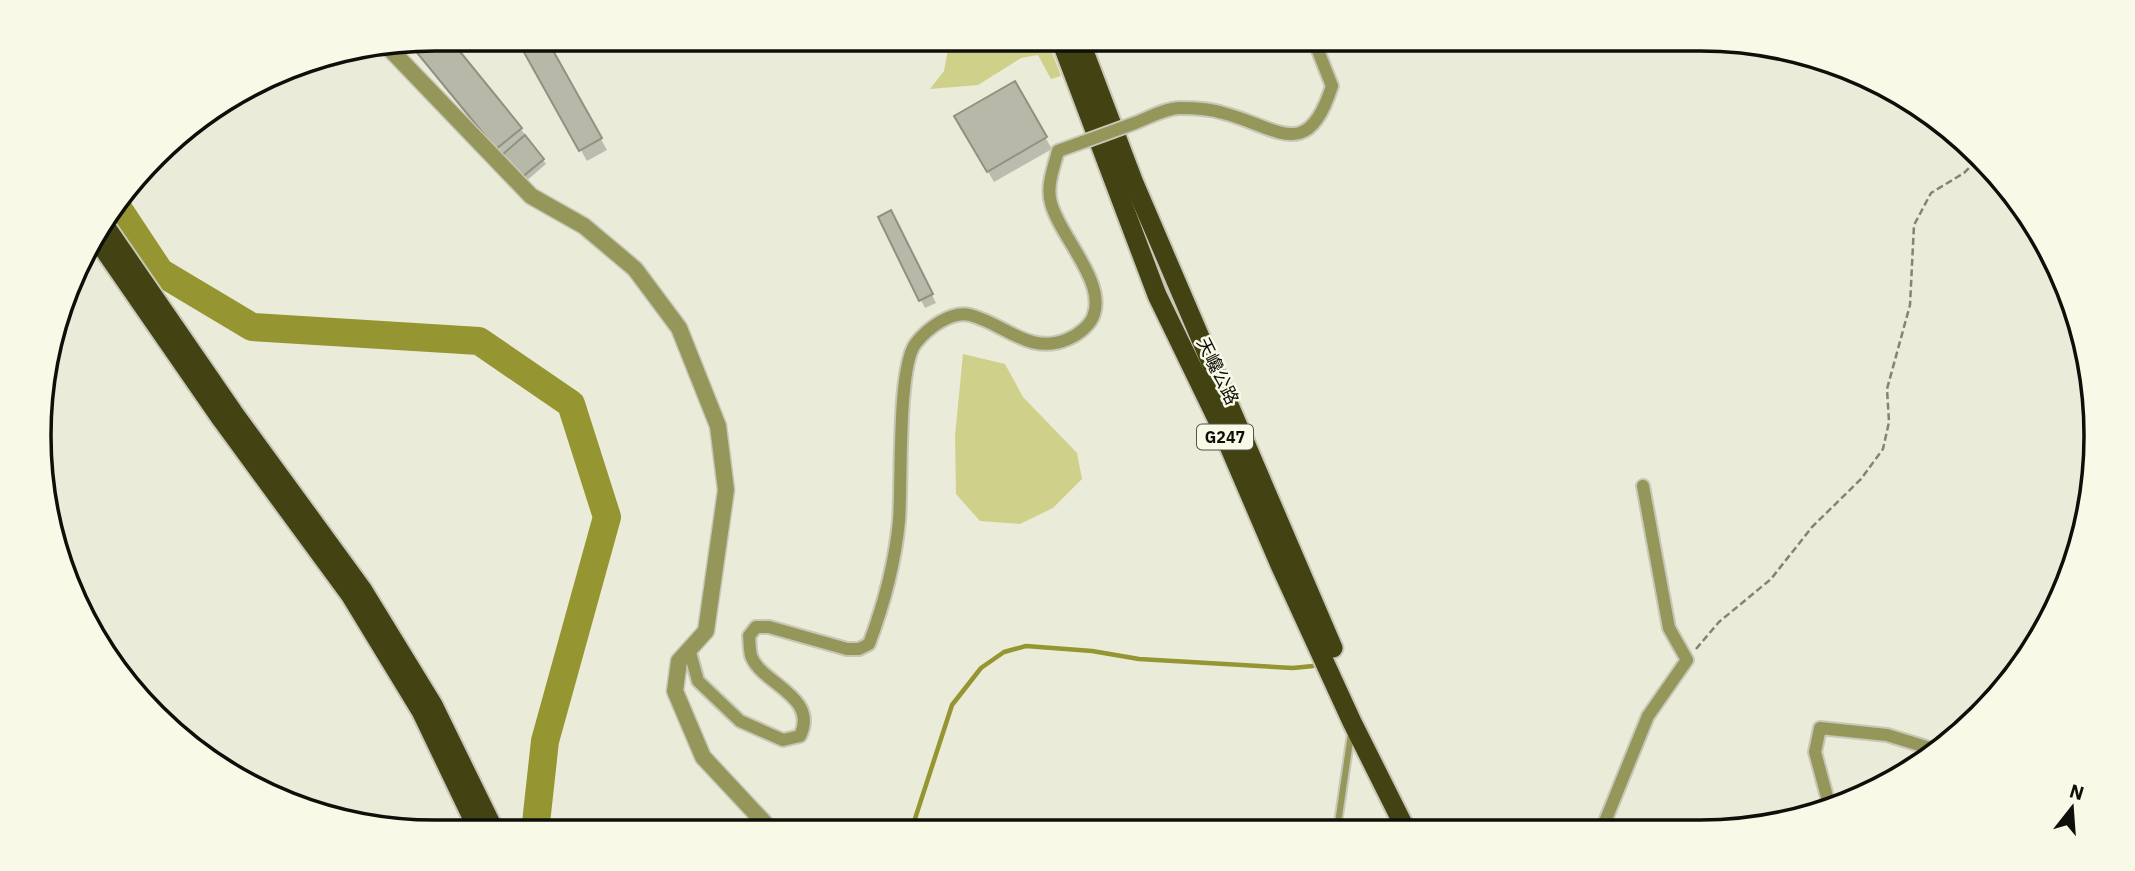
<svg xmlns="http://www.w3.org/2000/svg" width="2135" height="871" viewBox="0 0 2135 871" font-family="'IBM Plex Sans','Noto Sans SC',sans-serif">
	<rect width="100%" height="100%" fill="#eaebd9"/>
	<!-- green -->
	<g fill="#cfd18a">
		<path d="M961,39h86l14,37 -10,3 -13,-24 -17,3 -43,27 -48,4 14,-18 5,-27z"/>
		<path d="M963,354l42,10 18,33 54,56 5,26 -29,29 -33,16 -40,-3 -24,-27 -1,-58z"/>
	</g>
	<!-- shadow -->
	<g fill="#0003">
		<path d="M436,38l85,91 22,31 3,4 -21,18 -116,-139z"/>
		<path d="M518,38h26l63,112 -20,11z"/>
		<path d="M1014,84l38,65 -58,33 -38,-66z"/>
		<path d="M895,220l41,83 -11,5 -4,-8z"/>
	</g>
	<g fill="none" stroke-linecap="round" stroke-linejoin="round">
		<!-- stream -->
		<path stroke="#959531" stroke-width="4.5" d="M911,831l41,-126 29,-37 23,-16 22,-6 66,5 47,8 154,9 20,-2"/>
		<!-- river -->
		<path stroke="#959531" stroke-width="28" d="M117,207l43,65 92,55 227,14 92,63 36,113 -62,224 -10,91"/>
	</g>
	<!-- building -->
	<g fill="#b7b8a7" stroke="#909180" stroke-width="2">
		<path d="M436,38h13l73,90 -26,21 -87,-106z"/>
		<path d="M516,38h30l56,100 -23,13z"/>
		<path d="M1015,81l32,56 -60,35 -33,-56z"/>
		<path d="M525,135l19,24 -23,19 -19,-23z"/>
		<path d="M891,210l42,84 -14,7 -41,-84z"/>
	</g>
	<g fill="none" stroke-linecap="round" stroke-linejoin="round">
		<!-- service casing -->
		<g stroke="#c7c8b8" stroke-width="10">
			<path id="service" d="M1337,830l14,-96"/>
		</g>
		<!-- minor casing -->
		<g stroke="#c7c8b8" stroke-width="16">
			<g id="minor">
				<path d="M1135,123c13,-5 31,-15 45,-15 14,0 31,1 43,5 55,14 84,51 109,-27l-19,-48"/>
				<path d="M689,649l9,32 42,40 43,19 17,-4c19,-39 -37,-52 -48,-78 -3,-6 -2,-15 -3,-22l7,-9h13l78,22h12l10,-5c15,-40 26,-81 30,-123 3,-36 -2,-155 17,-178 11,-14 35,-33 54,-28 35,9 60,41 98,24 10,-4 23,-14 26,-25 11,-34 -35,-79 -43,-111 -5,-17 3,-36 7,-52l25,-9"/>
				<path d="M1830,808l-15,-56 5,-24 67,7 49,15"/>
				<path d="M1602,829l46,-113 39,-56 -18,-32 -26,-142"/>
				<path d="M1642,829h27"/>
			</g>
		</g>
		<!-- tertiary casing -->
		<g stroke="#c7c8b8" stroke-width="19">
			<path id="tertiary" d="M387,46l144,150 53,30 51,43 44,59 39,98 8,64 -20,141 -27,30 -4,30 28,66 70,75"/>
		</g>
		<!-- trunk casing -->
		<g stroke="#c7c8b8" stroke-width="23">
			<g id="trunk">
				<path d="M1060,38l97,257 63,130 60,140 72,157 54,108"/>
				<path d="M1079,38l55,145 199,465"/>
				<path d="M103,223l130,189 129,177 71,116 62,127"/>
				<path d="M94,235l128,185 129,176 70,115 58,121"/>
			</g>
		</g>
		<!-- path -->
		<path stroke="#838477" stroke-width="2.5" stroke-dasharray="7 3.5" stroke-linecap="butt" d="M1696,649l23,-27 52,-43 41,-52 49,-48 22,-30 6,-27 -2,-33 23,-84 4,-80 17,-32 33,-20 14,-14"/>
		<!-- service -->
		<use href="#service" stroke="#95975a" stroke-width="6"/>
		<!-- minor -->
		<use href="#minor" stroke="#95975a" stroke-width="12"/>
		<!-- tertiary -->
		<use href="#tertiary" stroke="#95975a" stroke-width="16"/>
		<!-- trunk -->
		<use href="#trunk" stroke="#424212" stroke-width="19"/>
		<!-- minor-bridge casing -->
		<g stroke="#c7c8b8" stroke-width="16" stroke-linecap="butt">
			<path id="minor-bridge" d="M1083,142l52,-19"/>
		</g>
		<!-- minor-bridge -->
		<use href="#minor-bridge" stroke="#95975a" stroke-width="12"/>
	</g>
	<g text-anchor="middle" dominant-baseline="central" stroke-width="5" stroke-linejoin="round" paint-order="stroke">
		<!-- shield labels -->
		<rect fill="#f8f9e6" stroke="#55554b" stroke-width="2" x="1197" y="424.5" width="56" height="25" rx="5"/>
		<g font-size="16" font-weight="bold" fill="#0f0f09">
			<text x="1225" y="437">G247</text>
		</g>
		<!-- street labels -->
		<g font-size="18" fill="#0f0f09" stroke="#f8f9e6">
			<text transform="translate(1218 371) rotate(64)">天巉公路</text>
		</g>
	</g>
	<!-- crop -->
	<path d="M0 0H2135V871H0ZM435 51H1700A384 384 0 0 1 2084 435V436A384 384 0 0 1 1700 820H435A384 384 0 0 1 51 436V435A384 384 0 0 1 435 51Z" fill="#f8f9e6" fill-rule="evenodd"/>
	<path fill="none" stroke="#0f0f09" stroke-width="3.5" d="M435 51H1700A384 384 0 0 1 2084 435V436A384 384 0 0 1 1700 820H435A384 384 0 0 1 51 436V435A384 384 0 0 1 435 51Z"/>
	<!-- north arrow -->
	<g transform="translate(2072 808) rotate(17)" stroke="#f8f9e6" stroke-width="5" paint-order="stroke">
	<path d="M0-5L12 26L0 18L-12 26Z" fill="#0f0f09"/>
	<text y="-10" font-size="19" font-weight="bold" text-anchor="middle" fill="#0f0f09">N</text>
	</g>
</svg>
